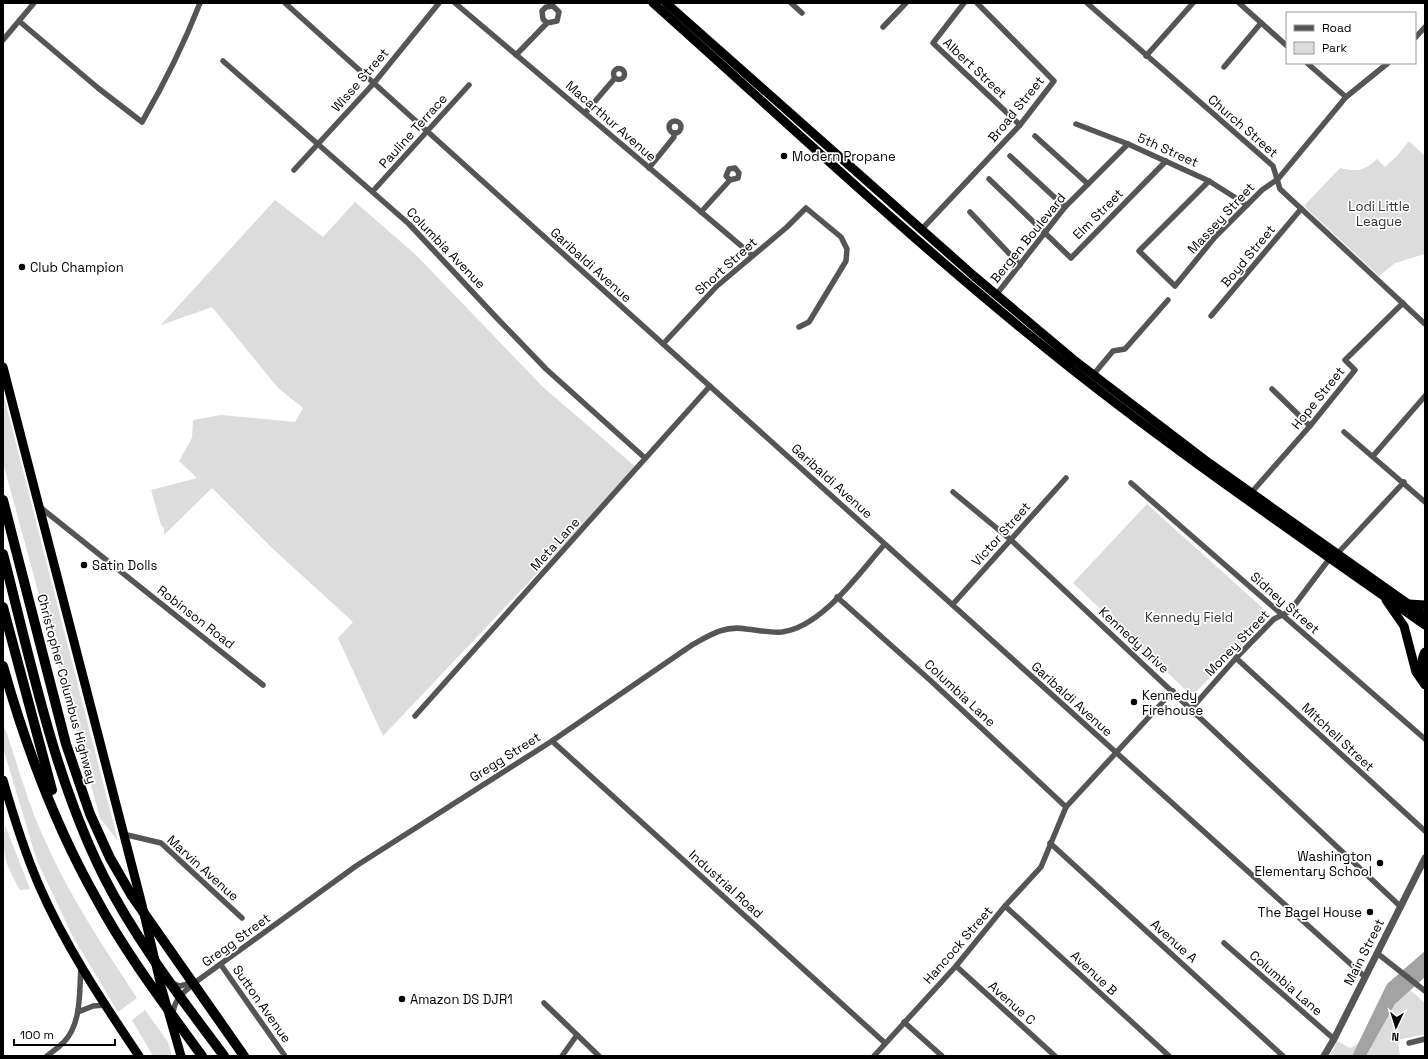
<svg xmlns="http://www.w3.org/2000/svg" width="1428" height="1059" viewBox="0 0 1428 1059" font-family="'Space Grotesk',sans-serif">
	<rect width="100%" height="100%" fill="#fff"/>
	<!-- green -->
	<g fill="#dcdcdc">
		<path d="M1409,141l16,15v98l-30,9 -16,13 -75,-70 36,-38c16,4 25,3 37,-9l8,8 12,-11z"/>
		<path d="M275,200l48,37 32,-35 60,52 128,133 94,81 -254,268 -45,-98 15,-16 -81,-74 -60,-60 -48,47v-7l-3,-3 -10,-35 46,-12 -18,-17 13,-23 1,-18 28,-5 74,7 8,-14 -25,-20 -66,-81 -51,18z"/>
		<path d="M3,393l115,448 -18,-23 -97,-355z"/>
		<path d="M1147,504l119,107v9l-74,76 -119,-113z"/>
		<path d="M3,722c13,37 23,76 39,112 25,58 60,111 95,164l-19,14 -45,-75 -36,-76 -34,-113z"/>
		<path d="M5,825l25,64 -10,1c-15,-27 -18,-34 -15,-65z"/>
		<path d="M1410,990l15,13v31l-27,6 2,16h-34l29,-52z"/>
		<path d="M145,1010l23,32 4,14h-19l-21,-36z"/>
		<path d="M1337,1041l13,7 8,-4 -6,12h-22z"/>
	</g>
	<!-- water -->
	<path fill="#a3a3a3" d="M1425,951v26l-30,27 -29,52h-14l35,-72z"/>
	<g fill="none" stroke-linecap="round" stroke-linejoin="round">
		<!-- minor -->
		<g stroke="#555" stroke-width="5.5">
			<path d="M285,3l1079,973"/>
			<path d="M455,3l297,252"/>
			<path d="M791,3l11,10"/>
			<path d="M964,3l-31,40 87,82"/>
			<path d="M1087,3l186,163 7,23 145,135"/>
			<path d="M1239,3l48,43"/>
			<path d="M19,21l79,67 44,34c22,-38 42,-78 58,-119"/>
			<path d="M883,27l23,-24"/>
			<path d="M1415,38l10,-11"/>
			<path d="M3,40l31,-37"/>
			<path d="M516,55l31,-32 10,-2 2,-9 -6,-6 -7,1 -4,4 1,8 4,4"/>
			<path d="M1146,56l47,-53"/>
			<path d="M223,61l186,163 85,91 52,54 99,89"/>
			<path d="M1307,63l39,34"/>
			<path d="M1224,67l37,-44"/>
			<circle cx="619" cy="74" r="5.5"/>
			<path d="M585,113l30,-35"/>
			<circle cx="675" cy="127" r="6"/>
			<path d="M1076,124l52,20 81,37 38,24"/>
			<path d="M1035,136l53,48"/>
			<path d="M1010,156l55,51"/>
			<path d="M649,168l25,-31v-4"/>
			<path d="M294,170l80,-87 65,-80"/>
			<path d="M989,179l82,79 95,-97"/>
			<path d="M1209,181l-70,70 36,35 40,-49 47,-47 16,-11 68,-82 42,-34"/>
			<path d="M373,191l96,-106"/>
			<path d="M701,212l29,-32 8,-2 1,-5 -4,-5 -6,1 -3,7 4,4"/>
			<path d="M970,212l50,53"/>
			<path d="M921,230l99,-105 34,-44 -77,-78"/>
			<path d="M996,295l69,-88 63,-63"/>
			<path d="M1211,316l90,-107"/>
			<path d="M663,344l54,-58 70,-59 19,-19 35,29 6,12 -1,12 -37,61 -10,5"/>
			<path d="M1093,375l20,-24 12,-2 43,-49"/>
			<path d="M1272,389l38,37"/>
			<path d="M1344,432l81,70"/>
			<path d="M1373,456l52,-60"/>
			<path d="M1131,483l294,256"/>
			<path d="M953,492l58,48 390,367"/>
			<path d="M1251,493l59,-67 45,-56 -10,-10 58,-57"/>
			<path d="M40,507l223,178"/>
			<path d="M1337,554l67,-72"/>
			<path d="M837,597l94,84 135,126"/>
			<path d="M953,604l113,-126"/>
			<path d="M1236,658l189,173"/>
			<path d="M1191,709l45,-51 38,-39 16,-8 40,-53"/>
			<path d="M415,716l295,-330"/>
			<path d="M552,741l333,302"/>
			<path d="M123,834l38,9 81,75"/>
			<path d="M1050,843l233,213"/>
			<path d="M1005,906l164,150"/>
			<path d="M1224,943l110,96"/>
			<path d="M1377,953l48,38"/>
			<path d="M221,965l64,91"/>
			<path d="M956,966l99,90"/>
			<path d="M172,983l8,3 15,-4"/>
			<path d="M544,1003l55,53"/>
			<path d="M78,1012l15,-6 13,-1"/>
			<path d="M173,1014c1,-16 12,-23 24,-33l159,-115 196,-125 140,-96c18,-10 33,-20 54,-16 12,1 24,4 36,3 40,-5 77,-59 102,-87"/>
			<path d="M904,1022l38,34"/>
			<path d="M1409,1043l16,-4"/>
			<path d="M47,1056c5,-4 12,-9 17,-14 18,-19 15,-50 17,-75"/>
			<path d="M562,1056l15,-21"/>
			<path d="M874,1056l82,-90 49,-60 36,-39 25,-60 107,-116"/>
		</g>
		<!-- tertiary -->
		<path stroke="#555" stroke-width="7" d="M1324,1056l10,-17 91,-181"/>
		<!-- trunk -->
		<g stroke="#000" stroke-width="9">
			<path d="M653,3c129,115 255,234 390,343 122,99 253,188 382,279"/>
			<path d="M666,3l308,273 100,84 135,103 216,153"/>
			<path d="M3,367l138,534 20,85 20,70"/>
			<path d="M1386,600l18,26 12,46 9,13"/>
			<path d="M1409,604l16,1"/>
			<path d="M1425,652c-4,7 -4,15 0,21"/>
			<path d="M3,780c10,35 21,70 35,103 26,61 64,118 101,173"/>
		</g>
		<!-- motorway -->
		<g stroke="#000" stroke-width="10">
			<path d="M3,500l63,244 24,70 20,44 22,38 112,160"/>
			<path d="M3,554c28,108 50,220 100,321 32,64 78,123 121,181"/>
			<path d="M3,607l49,183"/>
			<path d="M3,666c22,78 53,161 93,232 30,56 69,107 106,158"/>
		</g>
	</g>
	<!-- markers -->
	<g fill="#000" stroke="#fff" stroke-width="1.5">
		<circle cx="784" cy="156" r="4"/>
		<circle cx="22" cy="267" r="4"/>
		<circle cx="84" cy="565" r="4"/>
		<circle cx="1134" cy="702" r="4"/>
		<circle cx="1380" cy="863" r="4"/>
		<circle cx="1370" cy="912" r="4"/>
		<circle cx="402" cy="999" r="4"/>
	</g>
	<g text-anchor="middle" dominant-baseline="central" stroke-width="3.5" stroke-linejoin="round" paint-order="stroke">
		<!-- street labels -->
		<g font-size="13" fill="#000" stroke="#fff">
			<text transform="translate(975 68) rotate(43)">Albert Street</text>
			<text transform="translate(360 80) rotate(-49)">Wisse Street</text>
			<text transform="translate(1016 109) rotate(-51)">Broad Street</text>
			<text transform="translate(611 121) rotate(41)">Macarthur Avenue</text>
			<text transform="translate(1243 126) rotate(41)">Church Street</text>
			<text transform="translate(413 131) rotate(-48)">Pauline Terrace</text>
			<text transform="translate(1168 150) rotate(24)">5th Street</text>
			<text transform="translate(1098 214) rotate(-45)">Elm Street</text>
			<text transform="translate(1221 218) rotate(-47)">Massey Street</text>
			<text transform="translate(1028 238) rotate(-51)">Bergen Boulevard</text>
			<text transform="translate(446 248) rotate(46)">Columbia Avenue</text>
			<text transform="translate(1248 256) rotate(-50)">Boyd Street</text>
			<text transform="translate(591 265) rotate(42)">Garibaldi Avenue</text>
			<text transform="translate(726 266) rotate(-42)">Short Street</text>
			<text transform="translate(1318 398) rotate(-51)">Hope Street</text>
			<text transform="translate(832 481) rotate(42)">Garibaldi Avenue</text>
			<text transform="translate(1001 534) rotate(-48)">Victor Street</text>
			<text transform="translate(555 544) rotate(-48)">Meta Lane</text>
			<text transform="translate(1285 603) rotate(41)">Sidney Street</text>
			<text transform="translate(196 617) rotate(38)">Robinson Road</text>
			<text transform="translate(1134 640) rotate(43)">Kennedy Drive</text>
			<text transform="translate(1237 643) rotate(-46)">Money Street</text>
			<text transform="translate(67 689) rotate(75)">Christopher Columbus Highway</text>
			<text transform="translate(960 693) rotate(43)">Columbia Lane</text>
			<text transform="translate(1072 699) rotate(42)">Garibaldi Avenue</text>
			<text transform="translate(1338 737) rotate(43)">Mitchell Street</text>
			<text transform="translate(505 757) rotate(-32)">Gregg Street</text>
			<text transform="translate(203 868) rotate(42)">Marvin Avenue</text>
			<text transform="translate(726 884) rotate(42)">Industrial Road</text>
			<text transform="translate(236 940) rotate(-36)">Gregg Street</text>
			<text transform="translate(1174 941) rotate(42)">Avenue A</text>
			<text transform="translate(958 945) rotate(-49)">Hancock Street</text>
			<text transform="translate(1364 952) rotate(-63)">Main Street</text>
			<text transform="translate(1094 973) rotate(43)">Avenue B</text>
			<text transform="translate(1286 983) rotate(41)">Columbia Lane</text>
			<text transform="translate(1012 1003) rotate(42)">Avenue C</text>
			<text transform="translate(262 1004) rotate(55)">Sutton Avenue</text>
		</g>
		<!-- poi labels -->
		<g font-size="13" fill="#000" stroke="#fff" text-anchor="start">
			<text x="792" y="156">Modern Propane</text>
			<text x="30" y="267">Club Champion</text>
			<text x="92" y="565">Satin Dolls</text>
			<text x="1142" y="695">Kennedy<tspan x="1142" dy="15">Firehouse</tspan></text>
			<text x="1372" y="856" text-anchor="end">Washington<tspan x="1372" dy="15">Elementary School</tspan></text>
			<text x="1362" y="912" text-anchor="end">The Bagel House</text>
			<text x="410" y="999">Amazon DS DJR1</text>
		</g>
		<!-- park labels -->
		<g font-size="13" fill="#333" stroke="#fff">
			<text x="1379" y="206">Lodi Little<tspan x="1379" dy="15">League</tspan></text>
			<text x="1189" y="617">Kennedy Field</text>
		</g>
	</g>
	<!-- border -->
	<rect width="1428" height="1059" fill="none" stroke="#000000" stroke-width="8"/>
	<!-- legend -->
	<rect x="1286" y="12" width="130" height="52" fill="#ffffff" stroke="#999999"/>
	<rect x="1294" y="25" width="20" height="6" fill="#555555" stroke="#999999"/>
	<text x="1322" y="32" font-size="12" fill="#000000">Road</text>
	<rect x="1294" y="42" width="20" height="12" fill="#dcdcdc" stroke="#999999"/>
	<text x="1322" y="52" font-size="12" fill="#000000">Park</text>
	<!-- north arrow -->
	<g transform="translate(1396 1027) rotate(184)" stroke="#ffffff" stroke-width="3" paint-order="stroke">
	<path d="M0-3L7 15L0 10L-7 15Z" fill="#000000"/>
	<text y="-6" font-size="11" font-weight="bold" text-anchor="middle" fill="#000000">N</text>
	</g>
	<!-- scale -->
	<path d="M14 1039v6h101v-6" fill="none" stroke="#000000" stroke-width="2"/>
	<text x="20" y="1039" font-size="12" fill="#000000" stroke="#ffffff" stroke-width="3" paint-order="stroke">100 m</text>
</svg>
